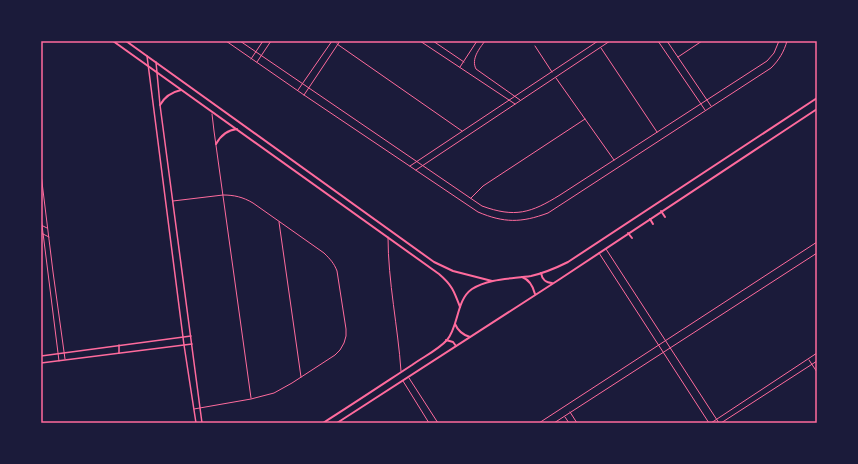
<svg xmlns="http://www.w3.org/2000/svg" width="858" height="464" viewBox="0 0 858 464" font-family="'PT Sans Narrow',sans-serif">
	<rect width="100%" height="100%" fill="#1b1b3a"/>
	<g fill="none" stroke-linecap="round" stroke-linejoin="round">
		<!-- service -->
		<g stroke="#ff6b9d" stroke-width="1">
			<path d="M226,41l78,54 174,117c26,11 43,11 70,1l223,-145c8,-8 13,-16 16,-27"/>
			<path d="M240,41l242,165c33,12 49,7 78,-11l207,-134 7,-8 5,-12"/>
			<path d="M420,41l95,63"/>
			<path d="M433,41l31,21"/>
			<path d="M485,41c-6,8 -14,18 -9,28l44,31"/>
			<path d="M658,41l47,69"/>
			<path d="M667,41l44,65"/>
			<path d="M337,44l125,87"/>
			<path d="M535,46l17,26"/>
			<path d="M601,48l56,84"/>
			<path d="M678,57l24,-16"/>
			<path d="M251,59l12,-18"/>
			<path d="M257,62l14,-21"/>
			<path d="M460,67l17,-26"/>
			<path d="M556,78l58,82"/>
			<path d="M298,90l34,-49"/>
			<path d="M304,95l36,-54"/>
			<path d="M212,114l2,17 37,267"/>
			<path d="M410,166l188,-125"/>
			<path d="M416,170l194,-129"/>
			<path d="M41,174l12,98 12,87"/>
			<path d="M471,198l12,-12 102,-67"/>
			<path d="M173,201l50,-6c11,0 20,2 30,8l71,50c6,6 10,10 13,18l9,58v7l-2,7 -4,7 -5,5 -43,28 -18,10 -23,6 -57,10"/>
			<path d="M41,217l18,144"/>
			<path d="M279,222l22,155"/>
			<path d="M41,225l6,3"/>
			<path d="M41,233l8,4"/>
			<path d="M388,237c0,45 10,90 13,134"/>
			<path d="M606,249l113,174"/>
			<path d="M599,253l110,170"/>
			<path d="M809,360l8,12"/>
			<path d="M409,378l29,45"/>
			<path d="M403,381l26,42"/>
			<path d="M570,412l7,11"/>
			<path d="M565,417l4,6"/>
			<path d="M539,423l278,-181"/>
			<path d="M554,423l263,-170"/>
			<path d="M711,423l106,-70"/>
			<path d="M721,423l96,-62"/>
		</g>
		<!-- minor -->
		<g stroke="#ff6b9d" stroke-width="1.5">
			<path d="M147,56l37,289 12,78"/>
			<path d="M156,62l4,43 42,318"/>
			<path d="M119,345v8"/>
			<path d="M41,356l150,-20"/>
			<path d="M41,363l151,-19"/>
		</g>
		<!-- tertiary -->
		<g stroke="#ff6b9d" stroke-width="2">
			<path d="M113,41l326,233c13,11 15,17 21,33"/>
			<path d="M126,41l308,221 19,9 39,10"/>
			<path d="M160,105c5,-9 12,-13 21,-15"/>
			<path d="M216,144c5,-9 11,-14 21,-15"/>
			<path d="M661,211l4,6"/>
			<path d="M650,219l3,5"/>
			<path d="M628,233l4,5"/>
			<path d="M541,273c1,6 5,10 11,10"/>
			<path d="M522,277c8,3 11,9 13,17"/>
			<path d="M455,324c3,7 8,11 15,13"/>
			<path d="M446,340l7,2 3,4"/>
			<path d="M323,423c30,-19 60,-39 89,-58 11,-8 26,-15 35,-25 12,-14 9,-40 25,-51 17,-11 40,-10 59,-13 13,-3 25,-8 37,-14l249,-164"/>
			<path d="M337,423l223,-144 257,-170"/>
		</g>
	</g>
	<!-- border -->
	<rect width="858" height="464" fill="none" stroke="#1b1b3a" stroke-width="84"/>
	<rect x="42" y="42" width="774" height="380" fill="none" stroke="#ff6b9d" stroke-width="1.5"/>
</svg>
